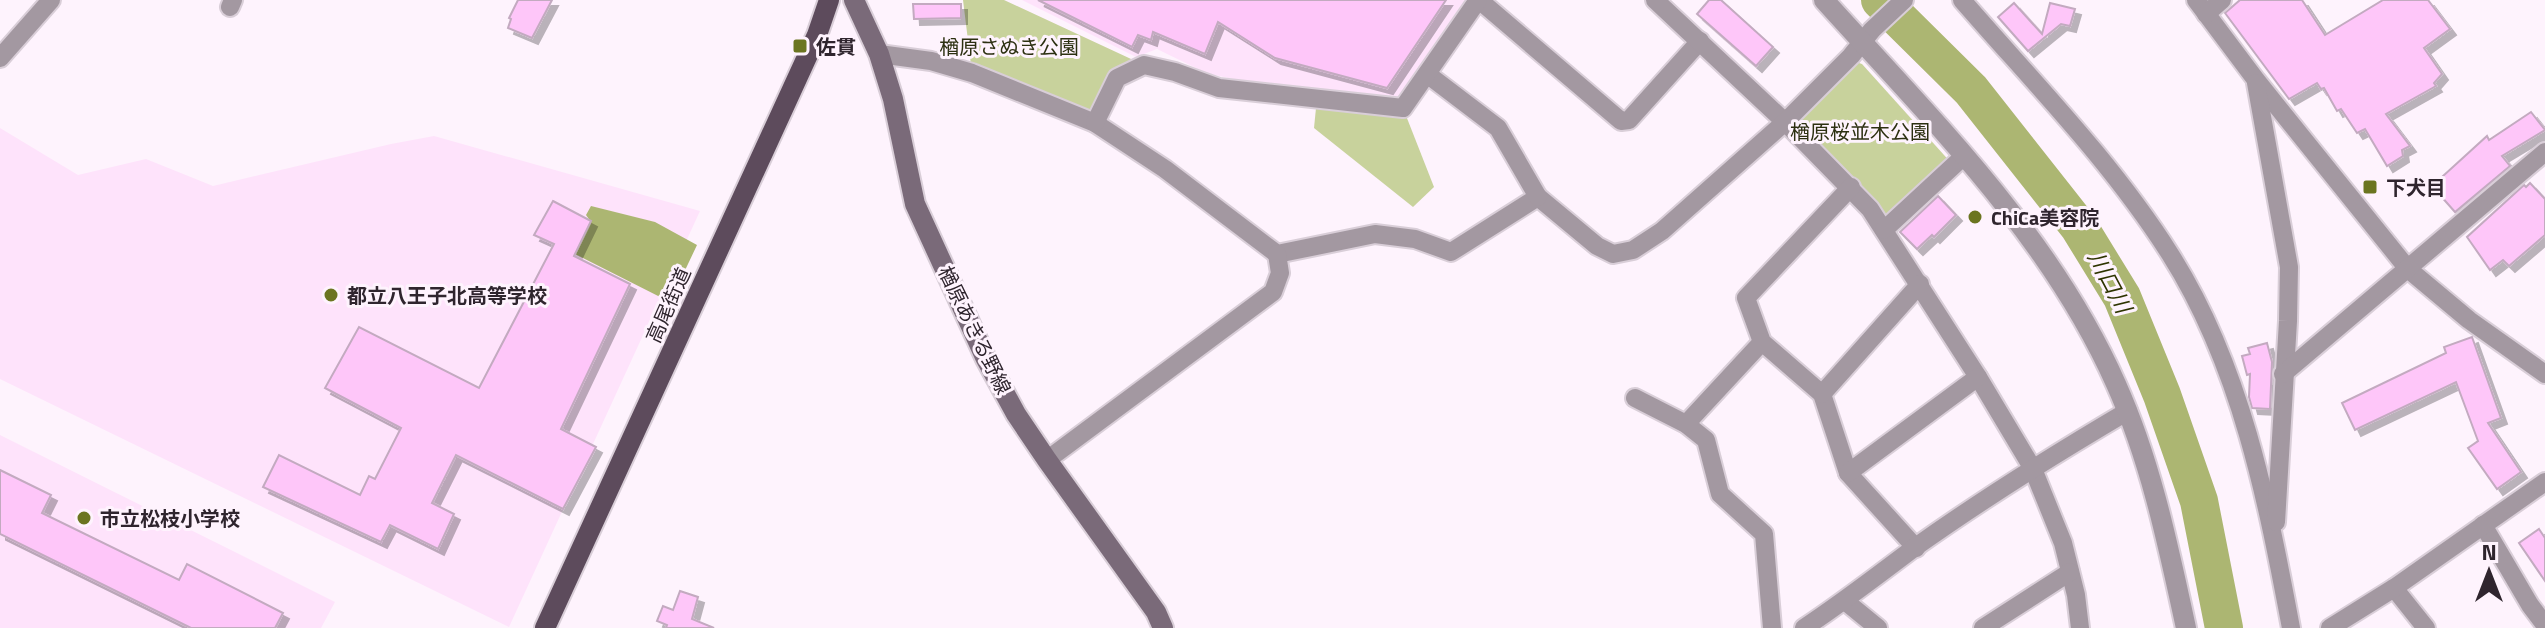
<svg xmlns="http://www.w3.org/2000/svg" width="2545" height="628" viewBox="0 0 2545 628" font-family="'Titillium Web','Noto Sans JP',sans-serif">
	<defs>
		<filter id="shadow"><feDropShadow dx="6" dy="6" stdDeviation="0" flood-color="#0004"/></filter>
	</defs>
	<rect width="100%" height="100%" fill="#fef3fd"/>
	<!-- built -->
	<g fill="#fee3fb">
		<path d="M1022,0h456l-75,108 -86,-10 -111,-25 -49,-24 -21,8z"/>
		<path d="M0,128l78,47 68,-16 67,27 178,-42 43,-8 266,75 -191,416 -509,-248z"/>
		<path d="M0,435l335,167 -14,26h-321z"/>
	</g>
	<!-- green -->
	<g fill="#c8d29c">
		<path d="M963,0h41l140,65 -27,13 -22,45 -123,-50z"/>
		<path d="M1856,62l6,2 91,101 -69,65 -99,-108z"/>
		<path d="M1317,98l86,10 31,79 -21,20 -99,-79z"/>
	</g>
	<!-- water -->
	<path fill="#acb672" d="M591,206l64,16 42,23 -27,57 -95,-48 16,-32 -5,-7z"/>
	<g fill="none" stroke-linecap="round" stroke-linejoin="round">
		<!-- river -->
		<path stroke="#acb672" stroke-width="38" d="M1880,0l91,90 108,137 43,70 40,98 37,106 25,127"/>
	</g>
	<!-- building -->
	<g fill="#fec6f9" stroke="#c3aac0" stroke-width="2" filter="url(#shadow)">
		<path d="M518,0h34l-20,38 -24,-10 3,-9 -2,-1z"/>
		<path d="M1038,0h408l-59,88 -112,-30 -57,-36 -13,32 -52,-22 -2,8 -13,-5 -6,12z"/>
		<path d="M1709,0h12l52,47 -17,19 -59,-52z"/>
		<path d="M2240,0h62l23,35 58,-35h45l22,29 -26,19 18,26 -8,9 2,3 -50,28 24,32 -8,4 1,6 -16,10 -22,-37 -8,4 -16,-24 -4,2 -13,-23 -3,1 -4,-6 -28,16 -64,-86z"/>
		<path d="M2014,3l28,31 8,-31 25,6 -5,17 -9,-2 -33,27 -30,-34z"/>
		<path d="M913,4h48v14l-47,1z"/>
		<path d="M2531,112l14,18 -43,26 8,10 -55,46 -23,-26 55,-50 2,4z"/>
		<path d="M2530,183l15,16v36l-36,31 -6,-6 -13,10 -23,-33 57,-52 2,2z"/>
		<path d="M1938,196l18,19 -22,22 -2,-2 -15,14 -17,-17z"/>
		<path d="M553,201l38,20 -17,35 56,28 -69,145 35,18 -33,62 -107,-54 -24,48 22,11 -16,35 -48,-24 -9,17 -118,-55 16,-32 81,40 9,-19 6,3 26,-51 -76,-40 34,-61 120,61 75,-144 -20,-9z"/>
		<path d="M2472,337l29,81 -13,5 33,49 -24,17 -29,-41 10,-7 -22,-59 -101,48 -13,-27 104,-50 -2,-6z"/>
		<path d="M2267,343l5,19 -2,47 -18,-1 -3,-11 1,-23 -3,1 -5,-19 8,-2 -2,-6z"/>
		<path d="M0,470l51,25 -9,18 137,67 8,-16 96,49 -8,15h-84l-191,-94z"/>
		<path d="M2539,529l6,9v43l-26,-38z"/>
		<path d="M680,591l18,6 -6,22 22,9h-48l1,-3 -10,-4 6,-15 10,4z"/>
	</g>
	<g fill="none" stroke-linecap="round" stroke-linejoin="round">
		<!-- minor casing -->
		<g stroke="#d9ced8" stroke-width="22">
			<g id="minor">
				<path d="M1479,0l142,121 8,-1 71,-79"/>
				<path d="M1655,0l130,122 85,87 108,168 55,92 30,74 13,52 4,33"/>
				<path d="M1962,0c72,83 149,161 208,254 71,112 97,246 121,374"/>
				<path d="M2196,0l60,80 152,189 61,51 76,54"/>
				<path d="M230,7l3,-7"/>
				<path d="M2206,14l16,-14"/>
				<path d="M879,54l52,7 41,12 123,50 70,46 112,85 98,-20 40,5 36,13 87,-55 59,49 16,8 20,-4 29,-19 123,-109 66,-66 21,-26 32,-30"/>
				<path d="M0,58l51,-58"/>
				<path d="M1427,74l71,54 40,69"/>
				<path d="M2256,83l33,184 -1,54 -12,201"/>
				<path d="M1095,123l22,-45 27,-13 31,7 44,16 184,20 75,-108"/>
				<path d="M1851,187l-105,111 16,44 60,52 26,79 68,75"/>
				<path d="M1884,230l80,-74"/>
				<path d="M2283,374l262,-222"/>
				<path d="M1822,394l98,-110"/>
				<path d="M1635,398l51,26 20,16 14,54 44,40 8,94"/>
				<path d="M1686,424l76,-82"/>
				<path d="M1047,460l226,-168 7,-19 -3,-19"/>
				<path d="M1848,473l130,-96"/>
				<path d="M2483,525l47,80 15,20"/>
				<path d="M2394,588l32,40"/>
				<path d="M1845,601l33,27"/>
				<path d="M1804,628c38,-25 74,-53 110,-80 69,-49 141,-94 214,-137"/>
				<path d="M1983,628l87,-56"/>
				<path d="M2330,628l64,-40 151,-106"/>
			</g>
		</g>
		<!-- tertiary casing -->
		<g stroke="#d9ced8" stroke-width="24">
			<path id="tertiary" d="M1824,0c108,120 226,235 292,384 35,78 52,161 70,244"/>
		</g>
		<!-- secondary casing -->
		<g stroke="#d9ced8" stroke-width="24">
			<path id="secondary" d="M854,0l25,54 14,45 22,105 71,155 30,55 31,46 109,152 7,16"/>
		</g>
		<!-- primary casing -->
		<g stroke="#d9ced8" stroke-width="24">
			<path id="primary" d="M545,628l272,-593 12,-35"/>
		</g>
		<!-- minor -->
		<use href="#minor" stroke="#a398a1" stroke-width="18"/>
		<!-- tertiary -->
		<use href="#tertiary" stroke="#a398a1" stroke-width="20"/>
		<!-- secondary -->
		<use href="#secondary" stroke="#7a6a79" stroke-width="20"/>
		<!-- primary -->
		<use href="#primary" stroke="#5d4b5c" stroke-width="20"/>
	</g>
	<!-- markers -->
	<g fill="#6b7520" stroke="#fef3fd" stroke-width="3">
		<rect x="792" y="38" width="16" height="16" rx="4"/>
		<rect x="2362" y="179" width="16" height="16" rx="4"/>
		<circle cx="1975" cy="217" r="8"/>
		<circle cx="331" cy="295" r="8"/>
		<circle cx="84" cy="518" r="8"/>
	</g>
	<g text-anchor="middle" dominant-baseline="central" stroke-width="6" stroke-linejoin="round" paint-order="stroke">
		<!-- poi labels -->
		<g font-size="20" font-weight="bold" fill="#2f252e" stroke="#fef3fd" text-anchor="start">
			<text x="816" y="46">佐貫</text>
			<text x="2386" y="187">下犬目</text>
			<text x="1991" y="217">ChiCa美容院</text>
			<text x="347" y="295">都立八王子北高等学校</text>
			<text x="100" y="518">市立松枝小学校</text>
		</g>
		<!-- park labels -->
		<g font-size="20" fill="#2c3011" stroke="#fef3fd">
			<text x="1009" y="46">楢原さぬき公園</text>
			<text x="1860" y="131">楢原桜並木公園</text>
		</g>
		<!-- street labels -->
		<g font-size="20" fill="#2f252e" stroke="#fef3fd">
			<text transform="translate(668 305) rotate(-66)">高尾街道</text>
			<text transform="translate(975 330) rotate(64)">楢原あきる野線</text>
		</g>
		<!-- water labels -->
		<g font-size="22" font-style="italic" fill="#2e3400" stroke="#fef3fd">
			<text transform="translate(2110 282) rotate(62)">川口川</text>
		</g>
	</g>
	<!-- north arrow -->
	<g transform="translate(2489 572)" stroke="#fef3fd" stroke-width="6" paint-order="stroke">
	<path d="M0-6L14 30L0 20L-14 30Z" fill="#2f252e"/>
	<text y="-12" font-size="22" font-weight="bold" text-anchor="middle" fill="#2f252e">N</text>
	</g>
</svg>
